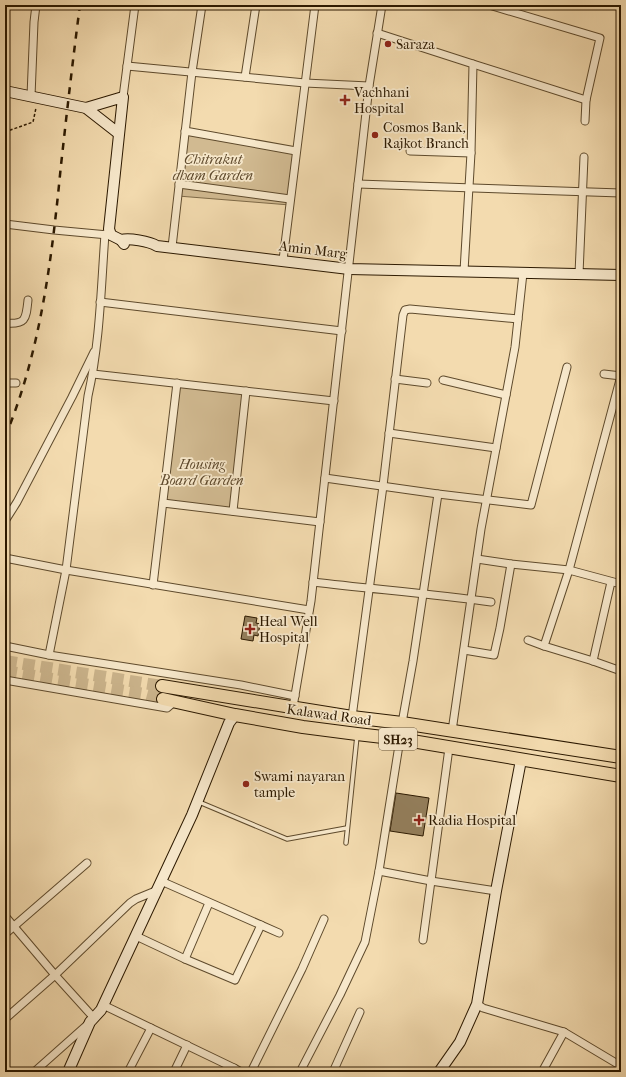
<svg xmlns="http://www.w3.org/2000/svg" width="626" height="1077" viewBox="0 0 626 1077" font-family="'IM FELL French Canon',serif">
	<rect width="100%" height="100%" fill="#f3dbaf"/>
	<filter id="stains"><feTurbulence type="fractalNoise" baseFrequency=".005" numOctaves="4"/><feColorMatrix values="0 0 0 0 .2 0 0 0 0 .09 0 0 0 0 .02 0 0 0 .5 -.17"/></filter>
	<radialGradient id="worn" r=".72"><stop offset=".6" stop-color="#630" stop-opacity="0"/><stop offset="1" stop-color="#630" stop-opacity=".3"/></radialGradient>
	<!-- green -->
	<g fill="#d1ba91" stroke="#7e6a48">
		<path d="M185,131l111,20 -6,54 -112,-9z"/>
		<path d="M177,383l69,8 -13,120 -70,-8z"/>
	</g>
	<!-- building -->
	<g fill="#937e5b" stroke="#2c1900">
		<path d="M245,616l12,2 -1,5 4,1 -2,12 -4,-1 -1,6 -12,-2z"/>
		<path d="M396,793l33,5 -6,38 -33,-5z"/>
	</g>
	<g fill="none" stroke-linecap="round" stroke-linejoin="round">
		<!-- primary-tunnel -->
		<g stroke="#cbb48c" stroke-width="12" stroke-dasharray="12 6" stroke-linecap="butt">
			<path d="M5,661l157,25"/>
			<path d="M5,671l139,23 19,5"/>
		</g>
		<!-- lane casing -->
		<g stroke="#5e4a2c" stroke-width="5.5">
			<g id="lane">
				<path d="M199,802l88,37 60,-11"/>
				<path d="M346,843l11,-107"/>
			</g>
		</g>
		<!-- street casing -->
		<g stroke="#5e4a2c" stroke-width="9">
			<g id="street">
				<path d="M489,5l111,33 -14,62 -1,21"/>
				<path d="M377,33l96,31 -2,89 -7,118"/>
				<path d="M473,64l113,36"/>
				<path d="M127,66l178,17 64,3"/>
				<path d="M245,77l11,-72"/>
				<path d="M31,96l3,-74 2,-17"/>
				<path d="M123,97l12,-92"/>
				<path d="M185,131l111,20"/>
				<path d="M410,151l61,2"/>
				<path d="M179,184l111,15"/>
				<path d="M358,184l263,9"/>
				<path d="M5,224l49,6 54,5"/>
				<path d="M172,247l20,-175 10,-67"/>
				<path d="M283,260l32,-255"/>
				<path d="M579,274l5,-117"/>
				<path d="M100,302l242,29"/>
				<path d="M5,323c21,2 21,-4 23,-23"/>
				<path d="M93,374l241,27"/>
				<path d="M604,374l17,2"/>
				<path d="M621,376l-52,194 -25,76 49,15 28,10"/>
				<path d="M395,379l32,4"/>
				<path d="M443,380l63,15"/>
				<path d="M5,383h11"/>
				<path d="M389,433l107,15"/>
				<path d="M325,478l113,16 93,11 36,-138"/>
				<path d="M163,503l157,19"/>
				<path d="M233,511l13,-120"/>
				<path d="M5,521l12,-19 55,-105 22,-45"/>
				<path d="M5,558l61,12 243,40"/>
				<path d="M477,559l34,5 58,6 52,14"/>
				<path d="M313,582c59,7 119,12 178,20"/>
				<path d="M153,585l24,-202"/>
				<path d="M528,640l16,6"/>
				<path d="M5,646l44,9 192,30 54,11"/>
				<path d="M464,650l30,5 6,-27 11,-64"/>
				<path d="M49,655l17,-85 22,-174c12,-53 13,-108 17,-162"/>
				<path d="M593,661l18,-79"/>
				<path d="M5,680l162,28 8,-7"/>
				<path d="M293,707l18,-106 58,-515 13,-81"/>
				<path d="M352,717l31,-231 20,-171 2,-5 5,-1 108,10"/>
				<path d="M402,723l11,-62 25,-167"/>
				<path d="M452,731l29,-202 34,-182 8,-74"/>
				<path d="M379,871l52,10 65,10"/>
				<path d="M161,881l118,52"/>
				<path d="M5,916l50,59 39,43"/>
				<path d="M5,934l82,-71"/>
				<path d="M136,936l49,23 50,21 26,-55"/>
				<path d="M423,940l26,-192"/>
				<path d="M185,959l24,-56"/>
				<path d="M477,1004l6,4 81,24 57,34"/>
				<path d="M103,1005l131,63 -2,4"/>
				<path d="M5,1019l50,-44 75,-72 6,-4 22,-9"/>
				<path d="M234,1068l7,4"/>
				<path d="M34,1072l54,-48"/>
				<path d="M128,1072l23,-44"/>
				<path d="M174,1072l13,-27"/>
				<path d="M251,1072l51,-103 22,-50"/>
				<path d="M300,1072l40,-77 25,-53 14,-71 21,-132"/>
				<path d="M333,1072l27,-60"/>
				<path d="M542,1072l22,-40"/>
			</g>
		</g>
		<!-- secondary casing -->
		<g stroke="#2c1900" stroke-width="12">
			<g id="secondary">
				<path d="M5,91l81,17 32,25"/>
				<path d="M86,108l37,-11 -14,132 2,6 10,5 3,4"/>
				<path d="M121,240c8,-2 28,1 36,6l192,23 272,6"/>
				<path d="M68,1072l22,-50 11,-12 91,-195 37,-92 6,-8"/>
				<path d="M439,1072l21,-30 17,-38 19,-113 25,-131"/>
			</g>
		</g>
		<!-- primary casing -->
		<g stroke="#2c1900" stroke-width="14">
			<g id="primary">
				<path d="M162,686l190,31 50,6 219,34"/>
				<path d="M163,699l72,16 68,12 54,7 43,5 221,37"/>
			</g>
		</g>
		<!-- path -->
		<path stroke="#2c1900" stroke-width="1.5" stroke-dasharray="3 2" stroke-linecap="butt" d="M5,132l28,-10 3,-14"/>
		<!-- lane -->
		<use href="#lane" stroke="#f7e8cb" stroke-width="3.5"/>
		<!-- street -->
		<use href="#street" stroke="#f7e8cb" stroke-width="7"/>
		<!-- secondary -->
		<use href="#secondary" stroke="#f7e8cb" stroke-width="10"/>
		<!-- primary -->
		<use href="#primary" stroke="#f3dbaf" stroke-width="12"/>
		<!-- rail -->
		<path stroke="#2c1900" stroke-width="2.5" stroke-dasharray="7 7" stroke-linecap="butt" d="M5,437c36,-86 47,-180 56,-272 6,-54 12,-107 19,-160"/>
	</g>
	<!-- markers -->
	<g fill="#8f2418" stroke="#f7e8cb" stroke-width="1.5">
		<circle cx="388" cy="44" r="4"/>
		<path d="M343 94h4v4h4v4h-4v4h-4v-4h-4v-4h4z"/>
		<circle cx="375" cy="135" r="4"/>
		<path d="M248 623h4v4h4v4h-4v4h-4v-4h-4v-4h4z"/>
		<circle cx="246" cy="784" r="4"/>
		<path d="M417 814h4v4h4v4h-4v4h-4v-4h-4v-4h4z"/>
	</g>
	<g text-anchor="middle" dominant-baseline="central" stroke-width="3.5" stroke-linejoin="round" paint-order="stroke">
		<!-- shield labels -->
		<rect fill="#f7e8cb" stroke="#69573d" stroke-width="1" x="379" y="728" width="38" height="22" rx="3"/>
		<g font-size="13" font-weight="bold" fill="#2c1900">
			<text x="398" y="739">SH23</text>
		</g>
		<!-- poi labels -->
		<g font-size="14" fill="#2c1900" stroke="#f7e8cb" text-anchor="start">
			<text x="396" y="44">Saraza</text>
			<text x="354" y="92">Vachhani<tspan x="354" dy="16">Hospital</tspan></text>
			<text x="383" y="127">Cosmos Bank,<tspan x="383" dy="16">Rajkot Branch</tspan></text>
			<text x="259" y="621">Heal Well<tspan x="259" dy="16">Hospital</tspan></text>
			<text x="254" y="776">Swami nayaran<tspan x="254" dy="16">tample</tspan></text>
			<text x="428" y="820">Radia Hospital</text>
		</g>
		<!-- park labels -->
		<g font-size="14" font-style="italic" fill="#5e492c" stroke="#f7e8cb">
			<text x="213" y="159">Chitrakut<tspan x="213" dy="16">dham Garden</tspan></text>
			<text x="202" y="464">Housing<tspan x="202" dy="16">Board Garden</tspan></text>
		</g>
		<!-- street labels -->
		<g font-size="14" fill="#2c1900" stroke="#f7e8cb">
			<text transform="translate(313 250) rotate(7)">Amin Marg</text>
			<text transform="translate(329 715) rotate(8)">Kalawad Road</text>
		</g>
	</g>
	<!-- margin -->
	<rect width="626" height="1077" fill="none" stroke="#f3dbaf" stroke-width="20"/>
	<rect x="6" y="6" width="614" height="1065" fill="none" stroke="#2c1900" stroke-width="2"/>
	<rect x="10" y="10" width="606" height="1057" fill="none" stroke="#2c1900"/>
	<rect width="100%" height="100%" filter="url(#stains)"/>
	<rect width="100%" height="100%" fill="url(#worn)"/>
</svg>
